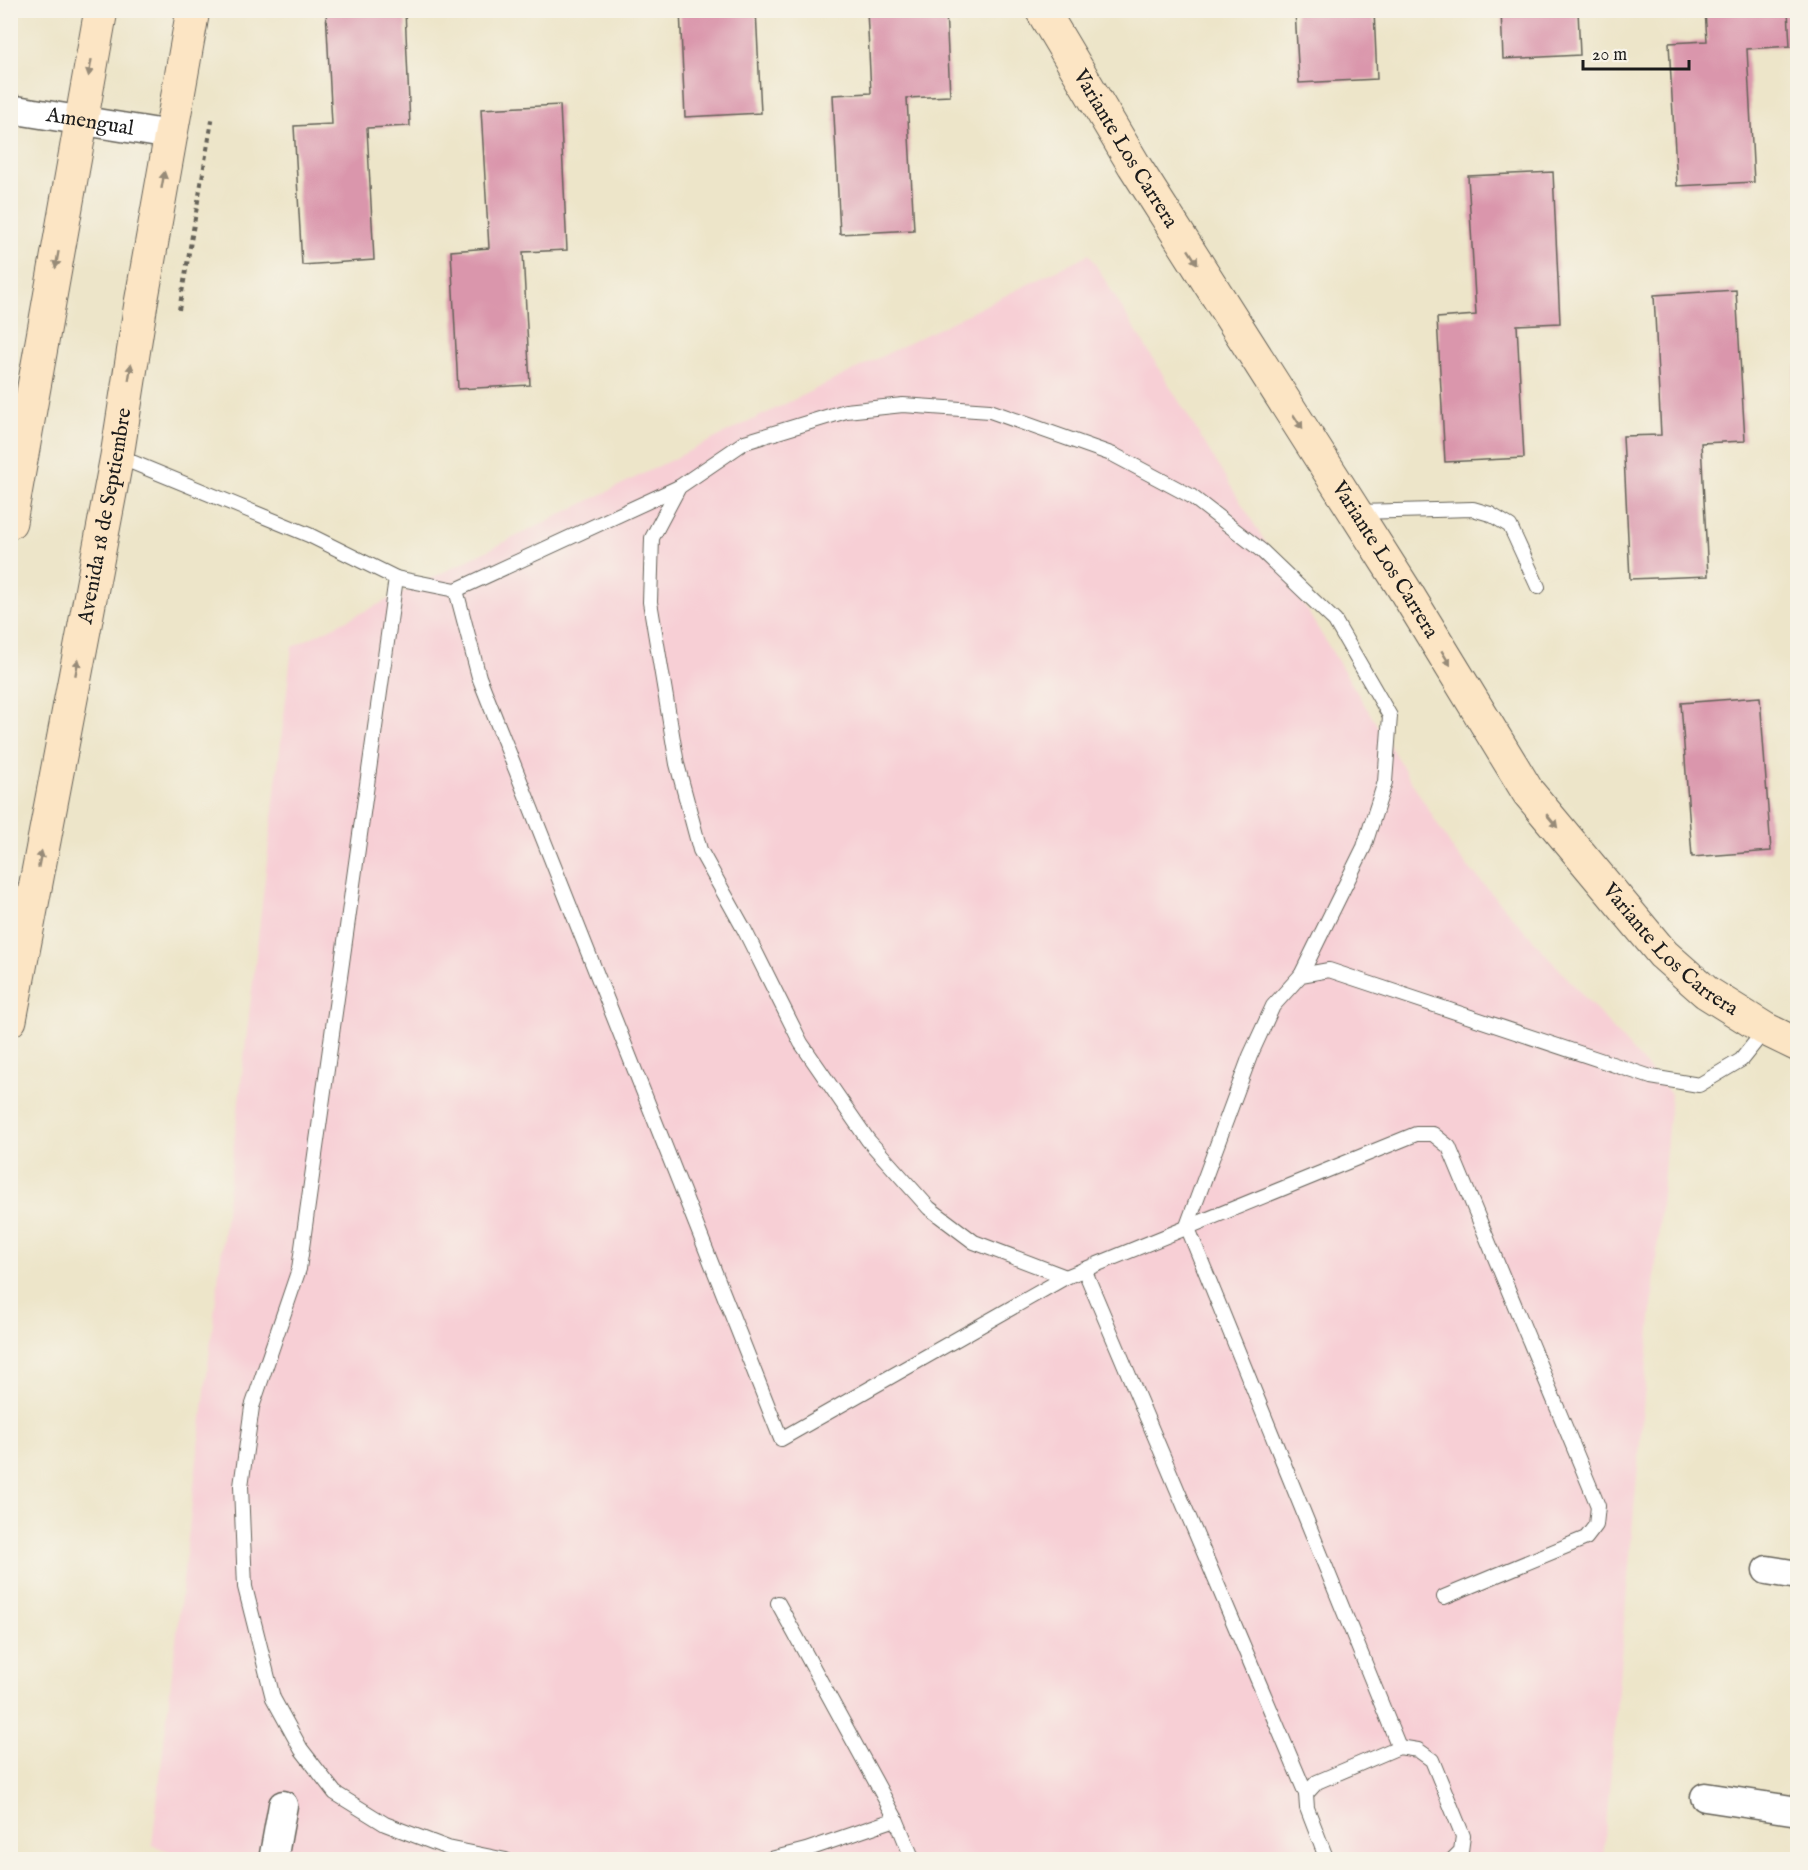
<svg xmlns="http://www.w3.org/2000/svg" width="1808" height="1870" viewBox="0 0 1808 1870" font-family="'IM FELL English',serif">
	<rect width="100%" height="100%" fill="#f7f3e8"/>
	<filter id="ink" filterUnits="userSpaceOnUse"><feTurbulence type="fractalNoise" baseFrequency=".0167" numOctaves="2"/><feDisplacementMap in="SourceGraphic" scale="12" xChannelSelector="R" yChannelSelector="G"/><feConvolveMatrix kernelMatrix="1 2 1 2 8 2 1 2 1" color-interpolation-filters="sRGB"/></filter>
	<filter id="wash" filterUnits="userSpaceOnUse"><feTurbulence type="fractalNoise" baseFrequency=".008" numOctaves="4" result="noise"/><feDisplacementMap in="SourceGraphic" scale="24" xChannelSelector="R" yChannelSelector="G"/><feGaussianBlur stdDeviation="1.35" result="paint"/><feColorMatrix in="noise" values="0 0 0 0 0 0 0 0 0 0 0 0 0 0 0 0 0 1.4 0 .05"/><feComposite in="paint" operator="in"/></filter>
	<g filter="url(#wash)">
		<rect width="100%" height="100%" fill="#ede5c9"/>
		<!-- built -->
		<path fill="#f7cfd5" d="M1089,254l365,597 217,243 -68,765 -1412,1 -39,-15 140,-1198z"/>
		<g id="blocks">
			<!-- building -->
			<g fill="#da96ac">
				<path d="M326,10h79l5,116 -43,2 7,132 -72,5 -8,-139 38,-2z"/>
				<path d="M680,10h76l5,103 -76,4z"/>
				<path d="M867,10h79l4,86 -43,2 7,132 -74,4 -7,-139 38,-2z"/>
				<path d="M1295,10h79l3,69 -78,4z"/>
				<path d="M1501,10h77l2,45 -77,4z"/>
				<path d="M1705,10h83l2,36 -43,3 7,133 -77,4 -8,-143 38,-2z"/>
				<path d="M560,105l7,145 -44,2 7,133 -72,4 -7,-138 38,-3 -8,-139z"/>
				<path d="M1553,172l7,151 -43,2 7,133 -79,4 -8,-144 39,-3 -8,-139z"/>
				<path d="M1736,290l9,151 -44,2 7,133 -78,3 -7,-143 38,-1 -7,-140z"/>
				<path d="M1796,366h2v36l-8,-1z"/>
				<path d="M1760,697l11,154 -79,6 -11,-154z"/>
			</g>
		</g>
	</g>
	<g filter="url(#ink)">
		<use href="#blocks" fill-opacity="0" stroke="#656259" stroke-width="1.5"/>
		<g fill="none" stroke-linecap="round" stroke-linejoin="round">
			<!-- lane casing -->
			<g stroke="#656259" stroke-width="16">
				<g id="lane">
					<path d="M117,456l192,79 87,43 60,12 23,87 302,762 285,-162 350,-143h17l16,13 149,359 -2,19 -10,13 -142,59"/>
					<path d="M1358,512l115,-3 17,5 20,12 28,61"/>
					<path d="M396,578l-97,691 -47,138 -11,79 4,101 28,111 28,51 34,44 50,31 63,24 58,12"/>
					<path d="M456,590l223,-103"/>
					<path d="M1084,1269l222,525"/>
					<path d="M1066,1277l-92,-35 -45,-34 -61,-68 -67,-97 -57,-114 -44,-79 -23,-86 -27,-162 2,-64 27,-51 66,-45 101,-31 57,-6 87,6 124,44 77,41 71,55 73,70 55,95 -5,66 -21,65 -63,128"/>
					<path d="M778,1603l118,216 17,41"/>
					<path d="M1399,1747l-212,-521 63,-170 23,-50 28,-31 28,-5 322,107 48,8 42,-25 24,-30"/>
					<path d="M767,1860l39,-10 90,-31"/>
					<path d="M1327,1860l-20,-52 -1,-14 11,-12 82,-35 19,3 14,10 31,76 -2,15 -9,9"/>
				</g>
			</g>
			<!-- street casing -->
			<g stroke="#656259" stroke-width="31">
				<g id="street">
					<path id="s1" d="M10,109l161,26"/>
					<path d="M1767,1570l31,5"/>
					<path d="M1705,1797l93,14"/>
					<path d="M273,1860l10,-55"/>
				</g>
			</g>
			<!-- secondary casing -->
			<g stroke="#656259" stroke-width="35">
				<g id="secondary">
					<path id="s2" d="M1042,10l92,155 272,427 122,200 135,162 43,38 59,37 33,16"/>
					<path d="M10,522l91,-512"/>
					<path id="s3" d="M10,1020l107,-564 24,-153 52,-293"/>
				</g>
			</g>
			<!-- path -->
			<path stroke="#656259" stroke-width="4" stroke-dasharray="4.5 4.5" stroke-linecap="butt" d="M179,310l34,-195"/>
			<!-- lane -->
			<use href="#lane" stroke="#fff" stroke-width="14"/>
			<!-- street -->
			<use href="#street" stroke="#fff" stroke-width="28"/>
			<!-- secondary -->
			<use href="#secondary" stroke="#fce5c4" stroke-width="33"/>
		</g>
		<!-- one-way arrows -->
		<defs><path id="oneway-solid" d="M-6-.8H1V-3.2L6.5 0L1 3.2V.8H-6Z" transform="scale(1.5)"/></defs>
		<g fill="#978b78">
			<use href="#oneway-solid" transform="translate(90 68) rotate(100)"/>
			<use href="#oneway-solid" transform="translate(163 180) rotate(-80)"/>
			<use href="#oneway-solid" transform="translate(1193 257) rotate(57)"/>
			<use href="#oneway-solid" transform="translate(57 260) rotate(100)"/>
			<use href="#oneway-solid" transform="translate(130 372) rotate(-81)"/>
			<use href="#oneway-solid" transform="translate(1298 422) rotate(57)"/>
			<use href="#oneway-solid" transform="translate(1446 658) rotate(59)"/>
			<use href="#oneway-solid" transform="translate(77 667) rotate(-79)"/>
			<use href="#oneway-solid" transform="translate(1552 821) rotate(50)"/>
			<use href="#oneway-solid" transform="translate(40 859) rotate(-79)"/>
		</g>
	</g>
	<g text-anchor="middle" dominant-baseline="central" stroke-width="4.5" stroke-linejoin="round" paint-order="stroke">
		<!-- street labels -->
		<g font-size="21" fill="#1c1c1c" stroke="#f7f3e8">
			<text stroke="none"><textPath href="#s1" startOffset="81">Amengual</textPath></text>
			<text stroke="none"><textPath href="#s2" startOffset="162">Variante Los Carrera</textPath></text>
			<text stroke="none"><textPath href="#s3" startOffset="513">Avenida 18 de Septiembre</textPath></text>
			<text stroke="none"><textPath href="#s2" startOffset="648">Variante Los Carrera</textPath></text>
			<text stroke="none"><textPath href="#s2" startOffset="1134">Variante Los Carrera</textPath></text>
		</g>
	</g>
	<!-- margin -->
	<rect width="1808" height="1870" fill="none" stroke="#f7f3e8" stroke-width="36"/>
	<!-- scale -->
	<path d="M1583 60v9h106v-9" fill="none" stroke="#1c1c1c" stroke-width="3"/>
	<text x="1592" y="60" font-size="18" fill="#1c1c1c" stroke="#f7f3e8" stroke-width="4.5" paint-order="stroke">20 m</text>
</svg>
